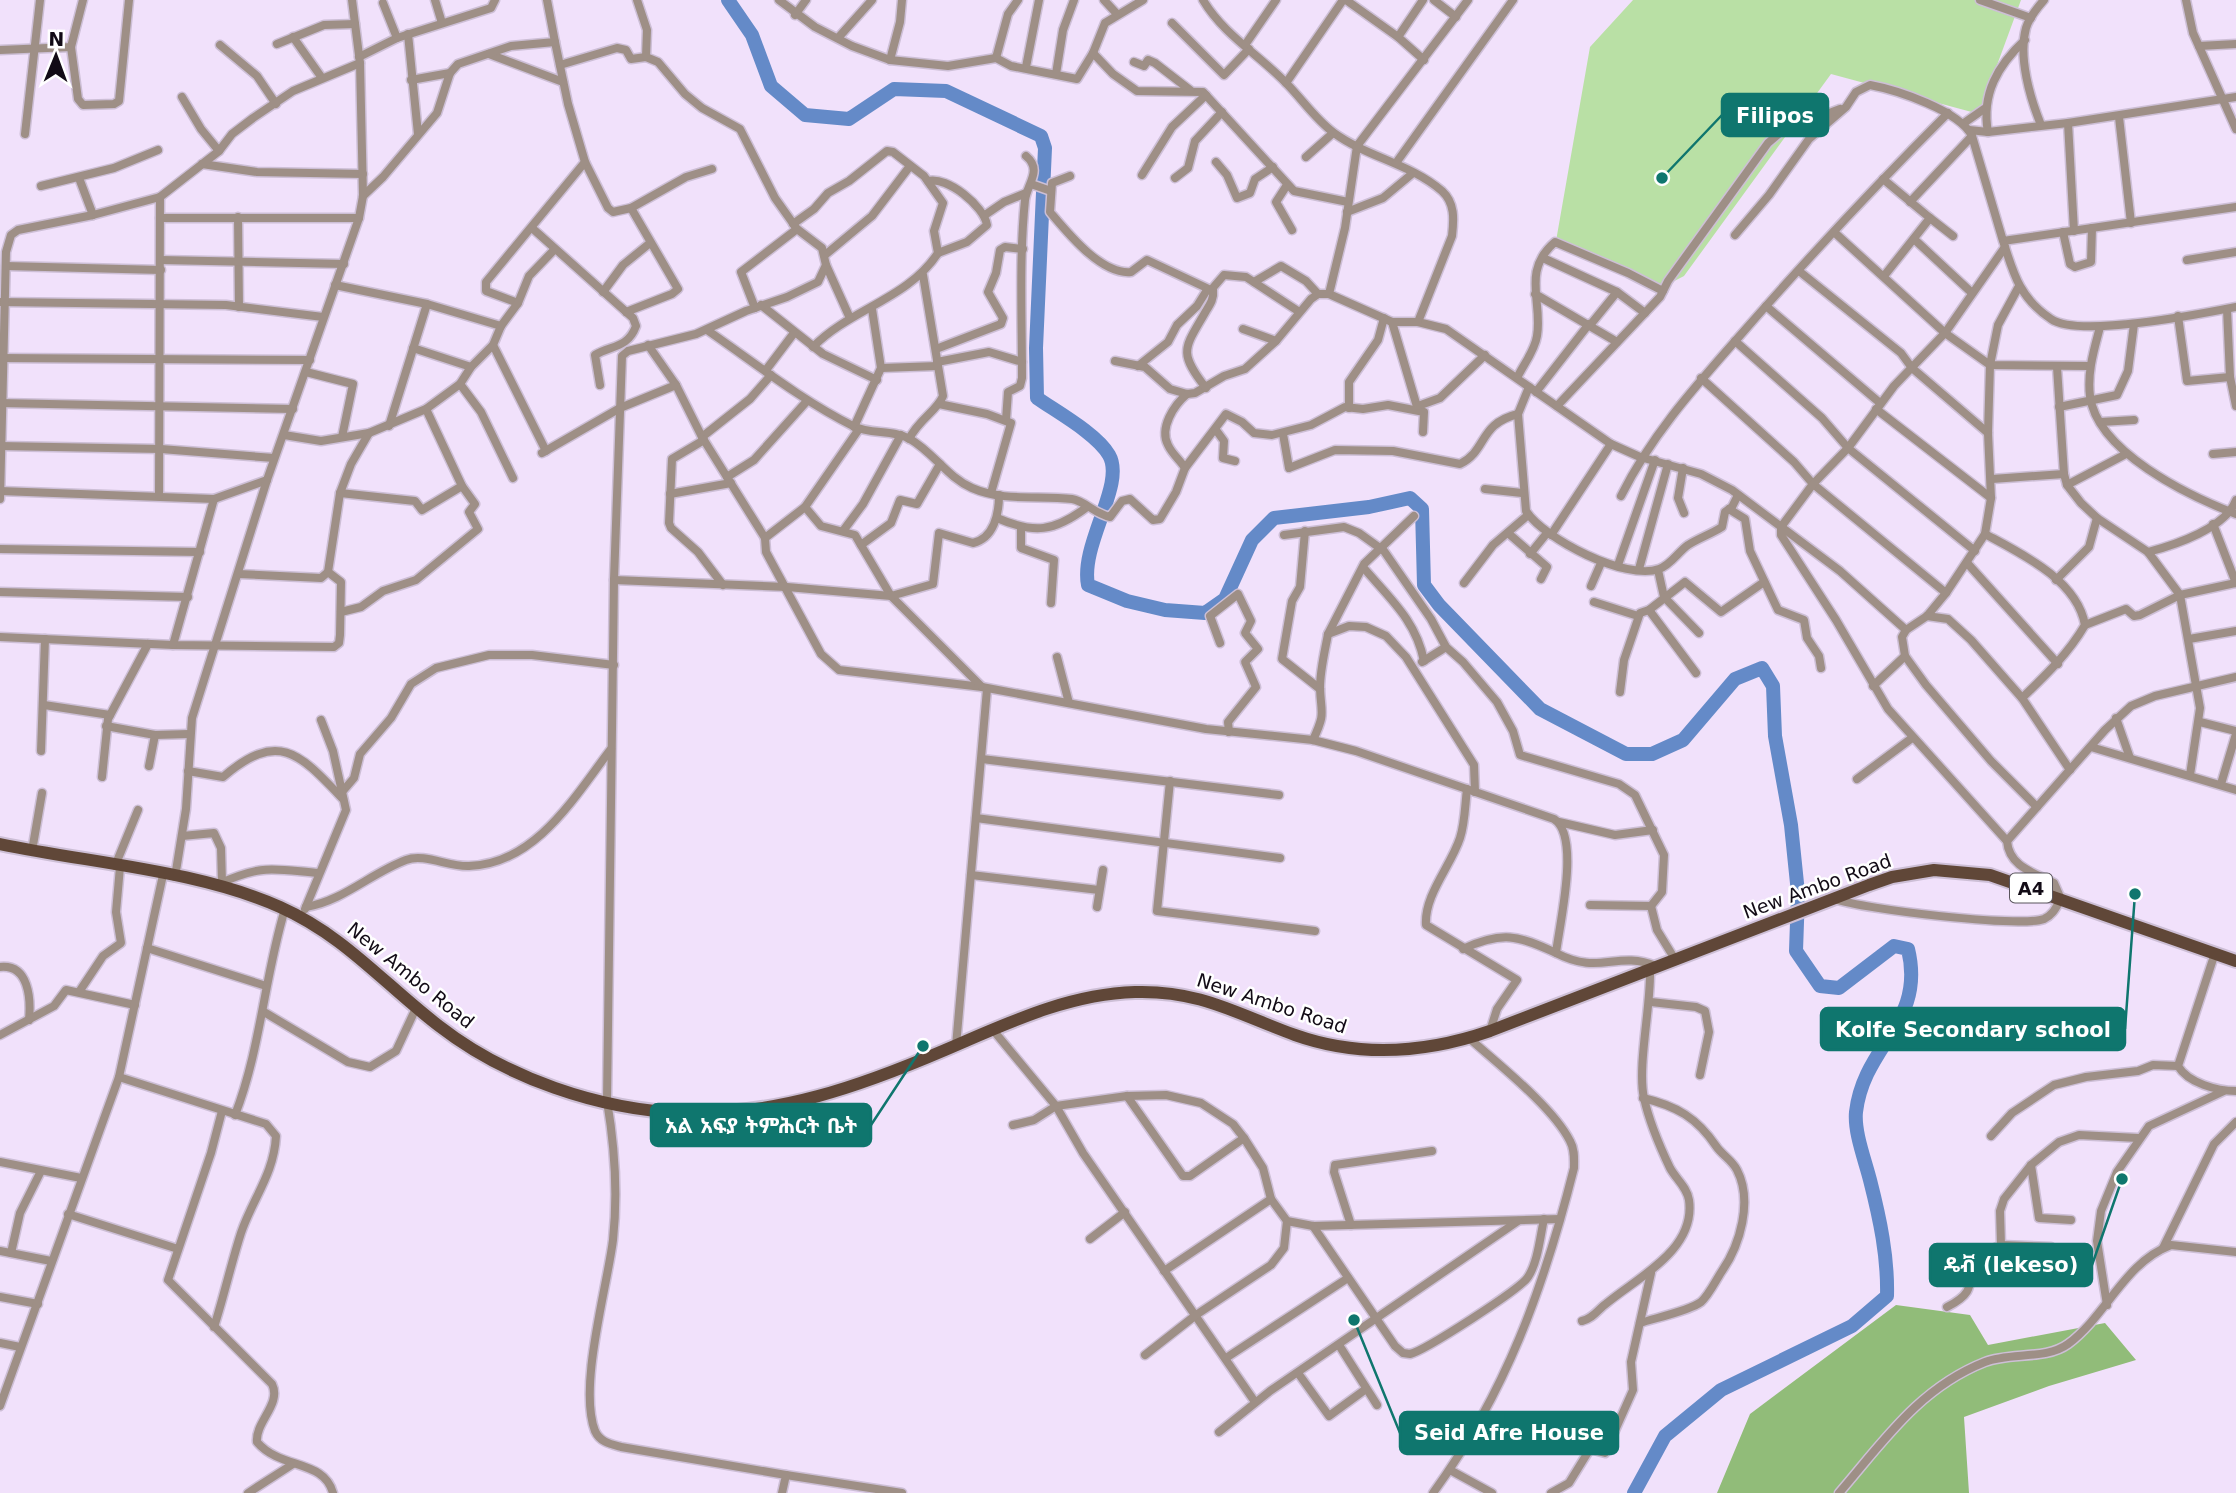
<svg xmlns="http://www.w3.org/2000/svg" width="2236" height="1493" viewBox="0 0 2236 1493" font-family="'DejaVu Sans','Noto Sans Ethiopic',sans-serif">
	<rect width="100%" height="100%" fill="#f1e1fb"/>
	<!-- green -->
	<path fill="#b9e0a5" d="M1633,0h388l-42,114 -148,-40 -147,202 -27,14 -101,-49 34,-194z"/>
	<!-- forest -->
	<path fill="#91bc79" d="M1896,1305l74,10 18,30 117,-22 31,37 -87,26 -85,31 5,76h-252l33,-79z"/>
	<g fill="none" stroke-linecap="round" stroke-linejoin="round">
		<!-- river -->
		<path stroke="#648ac8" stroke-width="14" d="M728,0l24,35 19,51 34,29 44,4 45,-30 52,2 95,45 4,12 -9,200 1,50c20,14 60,36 72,57 17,29 -29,89 -21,130l39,16 38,9 40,3 20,-14 27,-59 22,-22 95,-11 41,-9 12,11 2,76 15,20 101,104 86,45h26l31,-14 52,-61 27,-11 11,18 2,50 16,89 7,68 -2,58 24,35 19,2 55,-42 14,3c18,74 -44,95 -52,163 -2,20 9,48 14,68 10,39 18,77 17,116l-35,30 -131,64 -56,46 -31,57"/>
		<!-- street casing -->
		<g stroke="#cdbfd6" stroke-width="11">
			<g id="street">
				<path d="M435,0l7,23"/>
				<path d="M779,0l36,27 37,19 38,14 58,6 48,-8 15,8 66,13 16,-26 12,-30 38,-23"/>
				<path d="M1104,0l13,14"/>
				<path d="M1203,0c20,34 56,55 83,83 16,16 29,36 48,50 33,24 77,31 108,58 13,12 12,28 10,45l-34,86 28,7 165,115 29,13 61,17 31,16 108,81 66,59"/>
				<path d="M1346,0l52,37 26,23"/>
				<path d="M1434,0l22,17"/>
				<path d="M1980,0l51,18"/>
				<path d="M2186,0l7,33 43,96"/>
				<path d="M383,3l14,35"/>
				<path d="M795,15l11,-15"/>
				<path d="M1172,23l52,52 25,-26"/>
				<path d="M408,34l10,100"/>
				<path d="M293,37l29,41"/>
				<path d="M1398,37l25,-37"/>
				<path d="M838,38l34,-38"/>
				<path d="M555,42l13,62 17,58 23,46 5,4 18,-4 55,-31 26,-8"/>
				<path d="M277,44l47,-19 31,-1"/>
				<path d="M220,45l37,31 19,28"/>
				<path d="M1245,45l31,-45"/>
				<path d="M2199,46l37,-2"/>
				<path d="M71,47l7,52 5,6 31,-1 5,-3 10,-101"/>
				<path d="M0,50l71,-3 12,-47"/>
				<path d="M1093,53l20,21 24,17 66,1 91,99 54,11"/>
				<path d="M489,54l74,28"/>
				<path d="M359,57l38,-19 94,-30 4,-8"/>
				<path d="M996,58l12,-44 10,-14"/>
				<path d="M890,60l10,-38 2,-22"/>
				<path d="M1134,62l10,4 4,-6 7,3 35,27"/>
				<path d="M560,65l57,-17 9,2 5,9 15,-2"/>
				<path d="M1026,67l13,-67"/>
				<path d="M1056,74l7,-44 11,-30"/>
				<path d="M411,80l39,-7"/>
				<path d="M1286,83l57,-83"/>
				<path d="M182,97l19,32 18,22"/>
				<path d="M2119,117l12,106"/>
				<path d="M1964,123l20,-14"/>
				<path d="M2068,123l6,108"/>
				<path d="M2041,125c-11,-27 -23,-68 -15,-97 3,-10 11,-20 18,-28"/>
				<path d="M1969,130l19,2 80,-9 168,-26"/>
				<path d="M1988,132c-7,-38 10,-67 37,-92"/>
				<path d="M25,134l15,-134"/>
				<path d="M1306,157l27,-24"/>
				<path d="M1216,162l11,13 10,23 13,-5 5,-14 18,-12"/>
				<path d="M1396,163l117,-163"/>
				<path d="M202,164l55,8 106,2"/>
				<path d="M1142,175l30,-48 34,-32"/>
				<path d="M1070,176l-18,7 -2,29c17,20 51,63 81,60l16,-12 64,30 13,-15 22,2 52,34"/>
				<path d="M79,178l14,37"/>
				<path d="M1175,178l13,-10 7,-27 27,-29"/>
				<path d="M1883,179l47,39 -46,58"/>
				<path d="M928,181c19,-5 56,25 59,44l-20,17 -29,11"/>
				<path d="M1031,184l20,7"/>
				<path d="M1287,185l-11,17 16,28"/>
				<path d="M41,186l73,-18 44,-18"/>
				<path d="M363,196l20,-19 54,-64 13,-40 8,-9 53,-18 44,-4 -8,-42"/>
				<path d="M1910,202l62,-66"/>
				<path d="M1347,212l36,-14 30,-25"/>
				<path d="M985,215l19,-13 22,-9"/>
				<path d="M238,217l1,90"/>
				<path d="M160,218h199"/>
				<path d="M1930,218l23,18"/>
				<path d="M793,224l21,-15 14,-16 21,-12 38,-30 6,1 31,24 19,27 -9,28 4,22c-30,46 -88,56 -125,94"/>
				<path d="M532,228l101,90 3,8c-8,22 -24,19 -41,29l5,30"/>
				<path d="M1834,232l111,101 45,32 -2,68 3,65 -6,36 -39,59 -19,23 -21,14 -4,7 3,19 21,29 65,76 46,46"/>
				<path d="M2063,232l7,32 5,3 16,-5 1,-34"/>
				<path d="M1735,235l34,-40 40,-56 37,-32 10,-15 14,-7c27,5 90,26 102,51l31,105 233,-34"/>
				<path d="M1914,239l58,54"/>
				<path d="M2004,244c10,32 17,55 47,75 27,19 150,-5 185,-12"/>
				<path d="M825,255l47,-39 38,-50"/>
				<path d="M1543,258l74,34 28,21"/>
				<path d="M161,260l183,4"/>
				<path d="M2187,260l49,-8"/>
				<path d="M826,265l23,51"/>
				<path d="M6,266l155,4"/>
				<path d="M1799,271l102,82 11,15 76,65"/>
				<path d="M1254,282l27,-16 25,15 12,13"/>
				<path d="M335,285l92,19 74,22"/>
				<path d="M2018,288l-20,37 -8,40 99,1"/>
				<path d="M603,292l20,-27 27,-22"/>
				<path d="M1535,294l82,48"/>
				<path d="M0,302l226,3 97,12"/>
				<path d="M518,303l-32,-12v-9l99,-120"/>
				<path d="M761,305l62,49 54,26"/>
				<path d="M1766,306l114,97"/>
				<path d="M755,308l-14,-36 56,-43"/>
				<path d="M2227,309l3,68 6,29"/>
				<path d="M626,312l46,-18 6,-5 -47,-81"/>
				<path d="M2178,316l9,65 43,-4"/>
				<path d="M1392,322l26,88"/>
				<path d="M1418,322h-26l-63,-28 16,-66 12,-82 111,-146"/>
				<path d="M1591,324l26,-32"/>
				<path d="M2100,327c-6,23 -13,45 -10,69 7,56 99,100 146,118"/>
				<path d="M1243,329l33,12"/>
				<path d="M707,330c48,33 94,70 146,96 18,9 39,3 57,13 24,14 37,38 62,49 32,14 67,7 100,11 13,2 23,15 38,18l12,-16 8,-2 23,21 7,-1 16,-27 9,-24 41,-54 16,8 12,11 18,2 39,-10 34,-18 18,2 25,-4 36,7 -1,20"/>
				<path d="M1735,341l87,77 26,30 127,103"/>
				<path d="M493,345l53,106"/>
				<path d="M648,345l28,40 26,52 63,101"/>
				<path d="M413,348l58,19"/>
				<path d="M936,349l65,-25 2,-6 -15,-26 8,-19 4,-23 5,-3 18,2"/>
				<path d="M0,358l310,2"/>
				<path d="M1115,361l30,6 25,22 17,5 8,-1 29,-17 21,-7 31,-28 35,-42 7,-5h11"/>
				<path d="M937,362l52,-10 33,10"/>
				<path d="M1138,366l30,-24 9,-17 20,-19 10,-16"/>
				<path d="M2057,367l7,107 3,11 14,18 16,15 51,34 32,43 20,113 -10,67"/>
				<path d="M881,368l57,-2"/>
				<path d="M766,370l28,-37"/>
				<path d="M306,372l47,12 -11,53"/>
				<path d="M1518,376c6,-12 17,-26 19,-40 6,-34 -16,-65 18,-94l73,31 35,18"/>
				<path d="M1701,378l93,84 19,22 133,109"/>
				<path d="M460,384l21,28 32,66"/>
				<path d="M1529,387l-11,27 8,97c18,28 100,70 133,58 12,-4 19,-17 29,-24 11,-7 23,-11 34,-18l3,-15 7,-5 6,-12"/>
				<path d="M1206,388c-29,-37 -21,-40 0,-77 5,-8 8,-13 7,-21"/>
				<path d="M1536,392l53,-68"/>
				<path d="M0,403l293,6"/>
				<path d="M939,404l48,10 24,9 -20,70"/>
				<path d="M1418,406l22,-8 45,-43"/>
				<path d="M1557,406l103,-109 8,-16 100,-138 14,-12 58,-22"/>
				<path d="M2059,407l58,-12 11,-24 6,-47"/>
				<path d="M1349,408v-26l29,-42 6,-22"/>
				<path d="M1876,409l115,89"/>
				<path d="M1006,420l2,-28 12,-6 2,-8c0,-60 -3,-119 3,-178 2,-16 18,-30 1,-44"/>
				<path d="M2101,422l33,-2"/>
				<path d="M389,426l38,-122"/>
				<path d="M854,427l27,-59 -9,-59"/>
				<path d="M859,429l-54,78 -40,31 1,14 55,102 18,16 143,17 224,42 107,11 43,11 198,68c27,17 5,107 2,134 44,23 60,-3 100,13"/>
				<path d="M1216,430l8,11 -1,17 12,3"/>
				<path d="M1283,434l6,34 46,-18 58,1 67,13c28,-14 18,-40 58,-50"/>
				<path d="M284,435l37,6 48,-8 57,-24 34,-25 11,-17 22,-22 8,-19 17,-23 11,-27 25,-26"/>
				<path d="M702,437l48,-38 21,-24"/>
				<path d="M909,439c10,-20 28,-28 34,-43l-20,-121"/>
				<path d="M704,440l-32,19 -3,64 2,5 27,24 25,33"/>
				<path d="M0,446l161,3 113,9"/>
				<path d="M542,453l78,-45 56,-23"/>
				<path d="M2213,454l23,-2"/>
				<path d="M1185,468c-5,-8 -13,-14 -17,-23 -9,-17 6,-40 19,-51"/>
				<path d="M1683,468l-5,30 6,15"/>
				<path d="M727,477l27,-17 53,-59"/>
				<path d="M1992,479l72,-5"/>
				<path d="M2067,485l59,-31"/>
				<path d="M1485,489l37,4"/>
				<path d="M0,491l214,8 53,-19"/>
				<path d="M340,493l75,8 7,9 40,-24"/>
				<path d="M670,494l61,-11"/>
				<path d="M159,495l1,-298"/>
				<path d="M1621,496c30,-60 72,-107 116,-157 68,-78 138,-153 211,-226"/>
				<path d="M0,499l6,-247 5,-17 7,-5 75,-15 67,-18 59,-46 13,-17 21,-16 40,-27 67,-28"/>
				<path d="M805,507l16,19 34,9 36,61 91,91"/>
				<path d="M1729,509l16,10 5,32 28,59 26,10 3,18 12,18 2,12"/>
				<path d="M997,518c37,16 57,14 90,-11"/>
				<path d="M2213,524l23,59"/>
				<path d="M1021,528v20l33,12 -3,43"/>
				<path d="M843,531l20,-27 38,-69"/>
				<path d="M1305,531l-5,56 -8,14 -10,58 38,30"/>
				<path d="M1508,533l39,34 -6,12"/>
				<path d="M1985,534c37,20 92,46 100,91 -17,29 -39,50 -63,73"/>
				<path d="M1284,535l60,-8 15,6 25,18 47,68 15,28 17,15 34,40 16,29 7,24 99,29 16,11 29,60 -2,37 -11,14 -61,-1"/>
				<path d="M1551,535l60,-91"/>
				<path d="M861,545l30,-22 9,-23 17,4 23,-40"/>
				<path d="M0,549l200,3"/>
				<path d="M2148,552c27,-7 78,-24 88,-52"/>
				<path d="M1530,554l17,-21"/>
				<path d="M1968,564l90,100"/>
				<path d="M1618,565l37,-105"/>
				<path d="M1363,567c26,31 53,53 61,94"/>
				<path d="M1639,569l29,-105"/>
				<path d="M1658,570l6,27 35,36"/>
				<path d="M238,574l83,4 7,-6 12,-79 11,-29 18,-31"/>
				<path d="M614,580l8,-224 6,-5 68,-17 50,-23 41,-14 31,-15 8,-17 -4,-17 -25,-19 -22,-31 -35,-69 -38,-21 -17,-14 -27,-32 -12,-5 1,-27 -10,-30"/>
				<path d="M2056,580l33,-33 8,-29"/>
				<path d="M1464,583l29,-38 35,-30"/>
				<path d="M1591,586l10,-23"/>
				<path d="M0,592l188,5"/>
				<path d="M1594,602l44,14"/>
				<path d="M1649,610l47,63"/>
				<path d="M341,612l20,-5 22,-16 33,-11 62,-51 -9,-17 6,-8 -13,-18 -36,-77"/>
				<path d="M1927,616l21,3 23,21 51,58 48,72"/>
				<path d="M2085,625l41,-16 8,7 6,-1 40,-20 56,-12"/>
				<path d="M1328,634l36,-70 50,-48"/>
				<path d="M0,637l173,8 161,2 5,-4 1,-8 1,-53 -13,-10"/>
				<path d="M2189,639l47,-8"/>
				<path d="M1220,643l-10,-27 28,-22 13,27 -6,12 13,16 -13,13 11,25 -28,35 1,10"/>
				<path d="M173,645l41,-146"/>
				<path d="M1057,657l12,46"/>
				<path d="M1422,662l24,-15"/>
				<path d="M1873,686l32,-30"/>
				<path d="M1620,692l4,-32 16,-47 9,-3 36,-28 36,30 43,-30"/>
				<path d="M44,705l66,10"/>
				<path d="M2116,718l14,40"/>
				<path d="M2200,722l36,9"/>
				<path d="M106,726l49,9 34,-1"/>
				<path d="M1313,740c13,-28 8,-25 7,-52 0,-18 5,-37 8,-54l21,-8 17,1 20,9 20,21 68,108 1,27"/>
				<path d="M2091,747l145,43"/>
				<path d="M41,751l4,-112"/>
				<path d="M982,759l297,36"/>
				<path d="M149,766l6,-31"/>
				<path d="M188,771l35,6c56,-48 77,-23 120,22"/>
				<path d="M102,777l6,-58 40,-75"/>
				<path d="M1857,779l55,-41"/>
				<path d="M1170,781l-13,130 158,20"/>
				<path d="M2221,784l15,-50"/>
				<path d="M1467,789c-2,16 -2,34 -7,49 -9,28 -36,57 -34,87l91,55 -20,29 -7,22"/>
				<path d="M342,792l12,-14 6,-24 31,-36 20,-34 25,-16 53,-13h43l82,10"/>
				<path d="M976,818l304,40"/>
				<path d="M1559,822l56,13 38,-5"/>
				<path d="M182,836l32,-3 7,15 1,34"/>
				<path d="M2007,841l98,-111 26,-24 24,-10 81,-19"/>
				<path d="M32,851l10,-58"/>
				<path d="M115,866l23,-56"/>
				<path d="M971,875l128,15"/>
				<path d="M175,877l11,-68 6,-91 75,-238 92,-262 4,-22 -3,-133 -8,-63"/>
				<path d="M216,885c47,-21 54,-16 103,-12"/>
				<path d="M1835,899c27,10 185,29 209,20 9,-4 12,-12 17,-20l-7,-16c-19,-10 -45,-16 -47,-42l-119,-132 -52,-89 -55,-85v-8l32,-43 35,-36 46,-62 51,-53 60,-86"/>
				<path d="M1651,906l6,24 19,31"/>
				<path d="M306,907c37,-6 65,-34 100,-47 18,-7 43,7 63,6 67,-2 106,-70 142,-117"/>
				<path d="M1097,907l6,-37"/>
				<path d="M305,909l41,-99 -13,-59 -12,-31"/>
				<path d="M147,948l119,38"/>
				<path d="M1463,949c39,-18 55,-14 93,4"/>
				<path d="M2215,953l-37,113c10,17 39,25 58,25"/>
				<path d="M0,967c29,-3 31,32 29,53"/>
				<path d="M79,992l24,-36 18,-13 -5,-31 4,-45"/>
				<path d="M1651,1002l45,5 9,4 4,21 -9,43"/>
				<path d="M264,1012l84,50 22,5 26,-16 21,-45"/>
				<path d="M993,1030l63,76 27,47 172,249"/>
				<path d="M0,1035l54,-29 12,-16 69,15"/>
				<path d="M956,1046l31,-357"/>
				<path d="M119,1077l147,47 10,12c-2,38 -23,62 -35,97 -10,31 -17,63 -27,94"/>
				<path d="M1127,1096l56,80h7l54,-38"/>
				<path d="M222,1111l-11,42 -43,127 104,104c10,20 -17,38 -15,58 24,28 67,17 76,51"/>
				<path d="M235,1115c26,-67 29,-137 50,-206"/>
				<path d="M1013,1125l21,-5 22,-14 71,-10 39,-1 35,8 32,21 11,14 19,30 8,31 16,22 26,5 247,-7"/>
				<path d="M1991,1136l21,-23 42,-28 32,-8 52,-6 15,-6 25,1"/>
				<path d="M0,1162l81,16"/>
				<path d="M2031,1165l8,53 32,2"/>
				<path d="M68,1214l110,35"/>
				<path d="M1351,1225l-17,-53 1,-7 97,-14"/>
				<path d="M1313,1226l82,120 8,7 7,1c14,-3 111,-65 118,-77 10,-15 12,-40 16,-58"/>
				<path d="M1090,1239l35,-27"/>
				<path d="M2001,1245l50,2"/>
				<path d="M2163,1248l51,-104 22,-22"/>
				<path d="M0,1251l51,10"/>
				<path d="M11,1253l9,-40 21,-42"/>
				<path d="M1164,1271l107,-72"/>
				<path d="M0,1297l38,7"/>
				<path d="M2107,1305l-10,-64 4,-30 16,-39 32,-46 75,-35"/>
				<path d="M1947,1307c38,-19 13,-31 30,-48 5,-7 17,-10 24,-14l-1,-34 4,-12 27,-34 28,-23 20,-7 59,3"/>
				<path d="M1582,1321c12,-3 15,-11 25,-18 31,-26 89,-53 82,-103 -2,-13 -13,-21 -19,-32 -10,-21 -21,-47 -26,-70 -7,-30 7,-92 6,-127"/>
				<path d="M1640,1323c15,-5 49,-12 61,-21 8,-7 15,-22 21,-31 18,-26 31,-70 15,-101 -5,-10 -15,-15 -21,-24 -19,-28 -39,-40 -73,-48"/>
				<path d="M0,1343l20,4"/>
				<path d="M1339,1345l38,60"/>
				<path d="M1145,1355l51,-40 75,-50 13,-17 3,-27"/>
				<path d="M1226,1358l122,-80"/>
				<path d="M1298,1373l31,43 37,-27"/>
				<path d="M0,1406l119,-329 44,-202"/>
				<path d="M1219,1432l51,-41 248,-170"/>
				<path d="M1450,1470l42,23"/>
				<path d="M786,1475l116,18"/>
				<path d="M248,1493l45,-29"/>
				<path d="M782,1493l4,-18 -165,-28c-11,-3 -21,-5 -26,-16 -17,-44 12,-143 18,-191 5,-47 2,-92 -6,-139l7,-521 173,7 104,9 42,-12 6,-51 34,10c21,-5 26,-29 26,-48"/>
				<path d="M1433,1493c73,-100 111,-206 141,-325 0,-9 1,-18 -4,-27 -17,-34 -72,-77 -101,-103"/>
				<path d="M1551,1493l18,-10 21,-34 15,4 28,-63 -2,-28 20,-89"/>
				<path d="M1839,1493c44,-51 80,-105 146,-131 25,-10 61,-2 83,-18 39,-29 56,-81 103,-99l65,7"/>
			</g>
		</g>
		<!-- primary casing -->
		<g stroke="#cdbfd6" stroke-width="16">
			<path id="primary" d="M0,844c90,19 197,26 280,63 65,29 104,77 159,119 67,52 160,84 245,87 93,3 177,-27 261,-63 61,-26 122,-56 190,-58 65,-2 102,22 160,43 65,23 131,18 195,-4l379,-146 23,-8 42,-7 56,5 246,86"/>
		</g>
		<!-- street -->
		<use href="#street" stroke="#9e8f86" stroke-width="8"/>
		<!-- primary -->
		<use href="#primary" stroke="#604738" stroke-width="12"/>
	</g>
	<g text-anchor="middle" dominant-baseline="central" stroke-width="5" stroke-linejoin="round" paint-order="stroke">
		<!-- shield labels -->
		<rect fill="#fff" stroke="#59545c" stroke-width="2" x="2010" y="873.5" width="42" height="29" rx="5"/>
		<g font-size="18" font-weight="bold" fill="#120b16">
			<text x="2031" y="888">A4</text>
		</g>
		<!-- street labels -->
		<g font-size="19" fill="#120b16" stroke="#fff">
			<text transform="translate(1817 886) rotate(-20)">New Ambo Road</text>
			<text transform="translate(411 975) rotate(39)">New Ambo Road</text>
			<text transform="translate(1272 1003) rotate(18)">New Ambo Road</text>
		</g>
	</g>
	<!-- callouts -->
	<path fill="none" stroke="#0f766e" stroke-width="2.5" d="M1662 178L1722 115M2135 894L2125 1029M923 1046L871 1125M2122 1179L2092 1265M1354 1320L1400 1433"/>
	<g fill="#0f766e" stroke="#fff" stroke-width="2.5">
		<circle cx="1662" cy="178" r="7"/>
		<circle cx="2135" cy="894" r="7"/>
		<circle cx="923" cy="1046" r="7"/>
		<circle cx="2122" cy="1179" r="7"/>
		<circle cx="1354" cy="1320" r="7"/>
	</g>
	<g fill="#0f766e" stroke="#0f766e" stroke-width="2.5">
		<rect x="1722" y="94" width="106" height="42" rx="7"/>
		<rect x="1821" y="1008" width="304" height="42" rx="7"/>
		<rect x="651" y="1104" width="220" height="42" rx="7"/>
		<rect x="1930" y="1244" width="162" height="42" rx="7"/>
		<rect x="1400" y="1412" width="218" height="42" rx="7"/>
	</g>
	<g font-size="21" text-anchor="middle" font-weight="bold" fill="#fff">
		<text x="1775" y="123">Filipos</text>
		<text x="1973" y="1037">Kolfe Secondary school</text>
		<text x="761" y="1133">አል አፍያ ትምሕርት ቤት</text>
		<text x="2011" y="1272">ዴቭ (lekeso)</text>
		<text x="1509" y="1440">Seid Afre House</text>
	</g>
	<!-- north arrow -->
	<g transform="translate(56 56) rotate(1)" stroke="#ffffff" stroke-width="5" paint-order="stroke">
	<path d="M0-5L12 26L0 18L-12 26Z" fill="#120b16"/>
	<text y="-10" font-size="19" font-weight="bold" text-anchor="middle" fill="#120b16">N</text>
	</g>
</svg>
